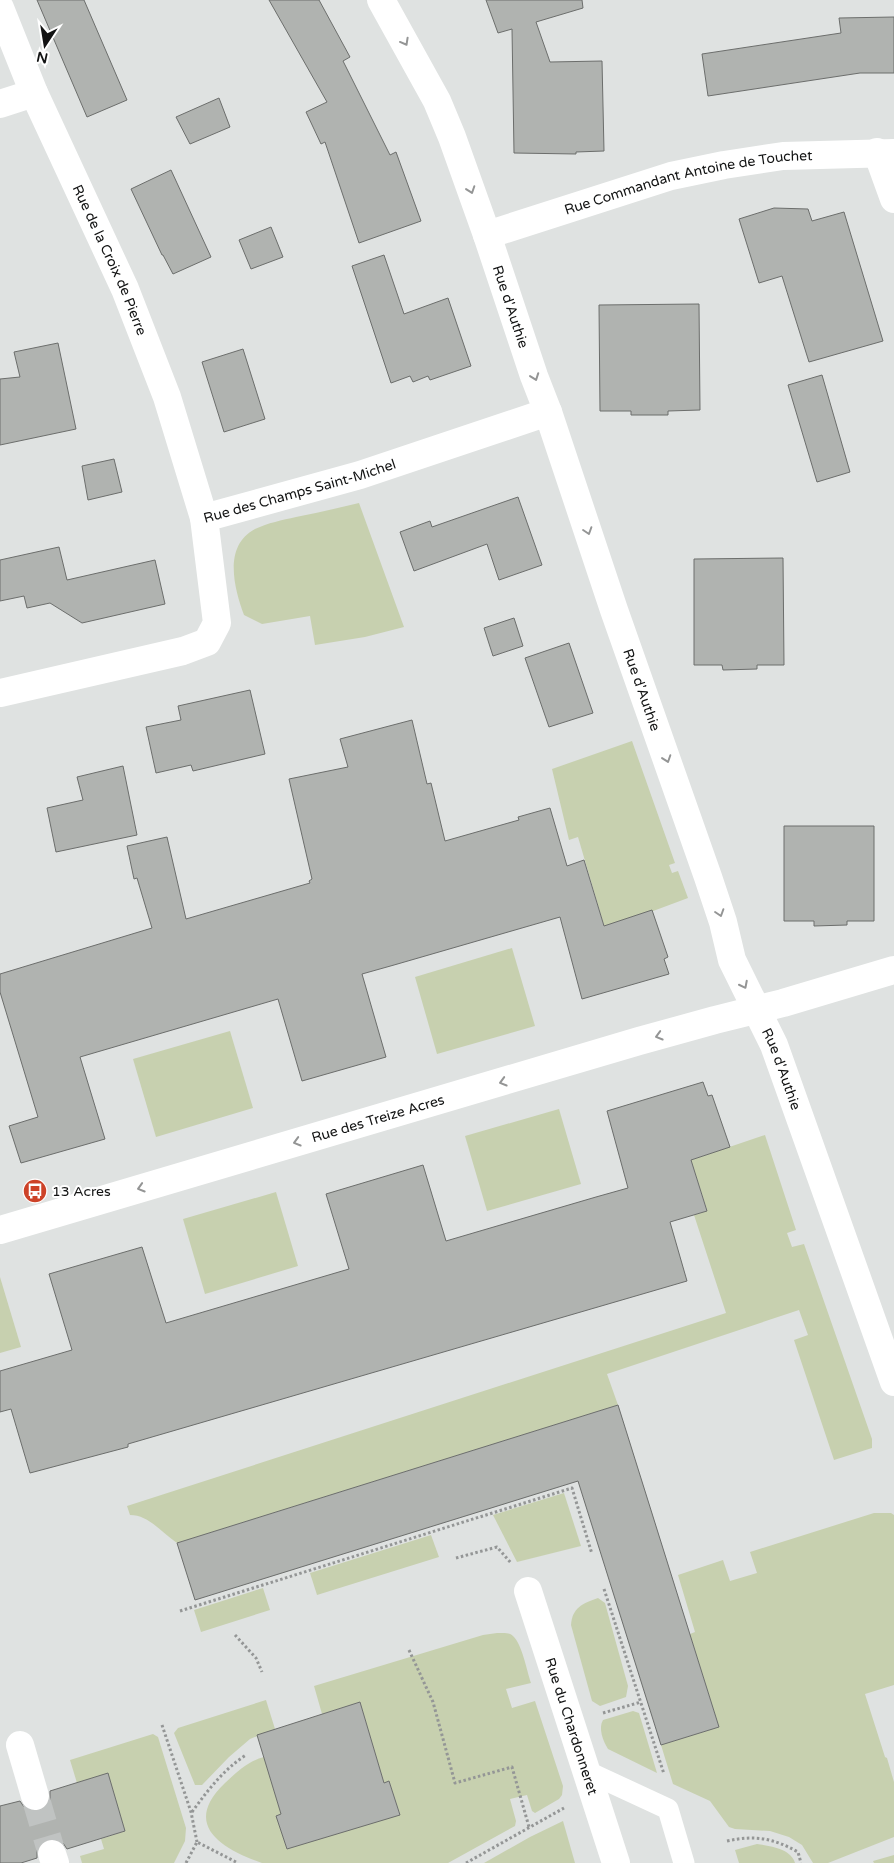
<svg xmlns="http://www.w3.org/2000/svg" width="894" height="1863" viewBox="0 0 894 1863" font-family="'Varela Round',sans-serif">
	<rect width="100%" height="100%" fill="#dfe2e1"/>
	<!-- green -->
	<g fill="#c7d0af">
		<path d="M359,503l45,124 -39,10 -50,8 -5,-29 -48,8 -18,-9c-10,-27 -21,-69 11,-86 13,-6 27,-9 41,-12 21,-4 42,-9 63,-14z"/>
		<path d="M632,741l43,122 -6,2 3,8 6,-2 10,27 -83,31 -27,-92 -9,3 -17,-71z"/>
		<path d="M512,948l23,78 -98,28 -22,-77z"/>
		<path d="M230,1031l23,77 -97,29 -23,-78z"/>
		<path d="M559,1109l22,75 -94,27 -22,-75z"/>
		<path d="M765,1135l31,95 -9,3 5,14 12,-3 68,195v9l-38,12 -40,-120 14,-5 -9,-25 -192,64 11,31 -441,138c-15,-10 -28,-28 -47,-28l-3,-9 599,-193 -32,-98 13,-5 -16,-50z"/>
		<path d="M276,1192l22,74 -93,28 -22,-75z"/>
		<path d="M0,1277l21,70 -21,6z"/>
		<path d="M564,1493l17,53 -64,16 -24,-47z"/>
		<path d="M874,1513h17l3,2v170l-29,9 20,63 2,1 7,24v55l-66,26h-15l-11,-18 -13,-8 -19,-6 -35,-2 -6,-2 -19,-26 -37,-17 -12,-39 58,-18 -29,-93 5,-2 -17,-57 45,-15 7,21 27,-8 -7,-21z"/>
		<path d="M431,1535l8,22 -122,38 -7,-22z"/>
		<path d="M263,1588l7,22 -69,22 -7,-22z"/>
		<path d="M598,1598l7,5 23,83 -2,11 -26,9 -8,-5 -21,-76c1,-17 12,-22 27,-27z"/>
		<path d="M497,1633c6,0 12,-1 16,3 9,8 14,35 18,47l-25,6 6,19 23,-7 28,85 -1,9 -3,4 -24,14 -3,-2 -5,-16 -17,4 6,22 -1,5 -67,37h-186c-40,-14 -81,-38 -37,-80 12,-11 23,-22 39,-26l17,57 -4,2 10,33 113,-35 -11,-33 -5,2 -24,-81 -38,12 -8,-28 169,-51z"/>
		<path d="M266,1700l9,29 -25,10 -21,18 -27,28h-7l-21,-52 4,-5z"/>
		<path d="M633,1711l6,2 18,60 -49,-24c-5,-8 -10,-21 -5,-29z"/>
		<path d="M153,1734l5,3 28,91 -1,13 -11,22h-92l-2,-7 24,-7 -3,-10 24,-8 -17,-57 -31,9 -7,-23z"/>
		<path d="M563,1821l12,42h-91l46,-26z"/>
		<path d="M757,1844c14,2 34,5 38,19h-56l-4,-13z"/>
		<path d="M894,1855v8h-20l-1,-2z"/>
	</g>
	<!-- building -->
	<g fill="#b0b3b0" stroke="#6c6e6c">
		<path d="M37,0h47l43,100 -40,17z"/>
		<path d="M269,0h50l31,57 -7,4 47,94 6,-3 25,69 -62,22 -34,-101 -4,2 -15,-32 21,-10z"/>
		<path d="M486,0h96l1,8 -47,14 14,40 52,-1 2,90 -28,1v2l-62,-1 -2,-124 -14,4z"/>
		<path d="M894,17v56h-34l-152,23 -6,-42 139,-21 -2,-15z"/>
		<path d="M219,98l11,29 -40,17 -14,-27z"/>
		<path d="M171,170l40,87 -38,17 -10,-19h-1l-31,-66z"/>
		<path d="M774,208l34,1 4,12 32,-9 39,129 -74,21 -27,-86 -23,7 -20,-64z"/>
		<path d="M271,227l12,30 -32,12 -12,-29z"/>
		<path d="M384,255l20,59 44,-16 23,68 -41,14 -2,-4 -15,6 -3,-6 -19,7 -39,-117z"/>
		<path d="M699,304l1,106 -32,1v4h-37v-4h-31l-1,-106z"/>
		<path d="M58,343l18,86 -76,16v-66l20,-2 -6,-25z"/>
		<path d="M243,349l22,70 -41,13 -22,-70z"/>
		<path d="M822,375l28,97 -33,10 -29,-97z"/>
		<path d="M114,459l8,33 -34,8 -6,-34z"/>
		<path d="M518,497l24,68 -43,15 -12,-36 -73,27 -14,-39 30,-11 2,6z"/>
		<path d="M59,547l8,33 88,-20 10,44 -83,19 -32,-20 -23,5 -3,-12 -24,5v-41z"/>
		<path d="M783,558l1,107h-27v4l-34,1 -1,-5h-28v-106z"/>
		<path d="M514,618l9,28 -30,10 -9,-28z"/>
		<path d="M569,643l24,70 -44,14 -24,-69z"/>
		<path d="M250,690l15,64 -72,17 -2,-6 -35,8 -10,-46 35,-7 -3,-14z"/>
		<path d="M412,720l15,64 4,-1 14,58 74,-21 -1,-3 32,-9 17,58 17,-6 20,66 48,-16 16,47 -4,2 5,15 -87,25 -22,-82 -166,48 -32,9 24,83 -84,24 -24,-82 -41,12 -157,46 25,82 -84,24 -12,-37 29,-9 -38,-125v-18l152,-46 -15,-50 -3,1 -7,-33 40,-9 19,82 124,-36 -1,-2 3,-2 -23,-100 59,-12 -8,-28z"/>
		<path d="M123,766l14,69 -81,17 -9,-44 36,-8 -6,-23z"/>
		<path d="M784,826h90v95h-27v4l-33,1v-5h-30z"/>
		<path d="M703,1082l5,14 4,-1 18,52 -39,13 16,51 -37,11 17,59 -559,163v3l-98,26 -19,-64 -11,3v-41l72,-21 -23,-76 93,-27 24,76 183,-54 -23,-75 97,-29 23,76 150,-44 32,-9 -21,-77z"/>
		<path d="M618,1405l101,322 -58,18 -83,-264 -383,119 -18,-57z"/>
		<path d="M360,1702l24,81 5,-2 11,34 -113,34 -11,-33 5,-2 -24,-79z"/>
		<path d="M108,1773l17,58 -58,18 -4,-6 -7,-4h-8l-8,5 -3,6v8l-16,5h-21v-57l20,-5 4,6 7,4h9l6,-4 4,-7v-9z"/>
	</g>
	<g fill="none" stroke-linecap="round" stroke-linejoin="round">
		<!-- minor-tunnel -->
		<path stroke="#c0c3c2" stroke-width="28" stroke-dasharray="28 14" stroke-linecap="butt" d="M35,1796l17,58"/>
		<!-- path -->
		<g stroke="#949696" stroke-width="3" stroke-dasharray="2.5 2.5" stroke-linecap="butt">
			<path d="M456,1558l41,-11 14,16"/>
			<path d="M604,1589l60,185"/>
			<path d="M180,1611l392,-123 20,66"/>
			<path d="M235,1635l21,23 6,14"/>
			<path d="M409,1650l24,52 22,81 57,-16 17,60"/>
			<path d="M603,1713l38,-11"/>
			<path d="M162,1725l29,87 6,30"/>
			<path d="M192,1812c16,-22 31,-42 54,-57"/>
			<path d="M727,1841c28,-6 46,-3 71,11l3,11"/>
			<path d="M186,1863l11,-21 41,21"/>
			<path d="M466,1863l98,-55"/>
		</g>
		<!-- service -->
		<path stroke="#fff" stroke-width="21" d="M586,1771l82,38 16,54"/>
		<!-- minor -->
		<g stroke="#fff" stroke-width="28">
			<path id="s1" d="M0,8l34,85 91,196 42,108 37,121"/>
			<path d="M0,104l34,-11"/>
			<path d="M877,152l17,47"/>
			<path id="s2" d="M487,235l184,-59 53,-11 59,-9 111,-3"/>
			<path id="s3" d="M0,693l183,-42 24,-9 10,-19 -13,-105 156,-43 188,-63"/>
			<path id="s4" d="M0,1230l639,-189 76,-21 68,-17 111,-33"/>
			<path id="s5" d="M528,1591l88,272"/>
			<path d="M20,1745l15,51"/>
			<path d="M52,1854l3,9"/>
		</g>
		<!-- tertiary -->
		<path stroke="#fff" stroke-width="28" id="s6" d="M381,0l56,101 15,36 35,98 47,141 14,36 66,198 94,267 15,45 9,38 42,85 120,337"/>
	</g>
	<!-- one-way arrows -->
	<defs><path id="oneway-chevron" d="M-2-3.5L2.5 0L-2 3.5" fill="none" stroke-width="1.6" stroke-linecap="round" stroke-linejoin="round" transform="scale(1.25)"/></defs>
	<g stroke="#949595">
		<use href="#oneway-chevron" transform="translate(405 42) rotate(61)"/>
		<use href="#oneway-chevron" transform="translate(471 190) rotate(71)"/>
		<use href="#oneway-chevron" transform="translate(535 377) rotate(70)"/>
		<use href="#oneway-chevron" transform="translate(588 531) rotate(72)"/>
		<use href="#oneway-chevron" transform="translate(667 759) rotate(71)"/>
		<use href="#oneway-chevron" transform="translate(720 913) rotate(72)"/>
		<use href="#oneway-chevron" transform="translate(744 985) rotate(63)"/>
		<use href="#oneway-chevron" transform="translate(659 1036) rotate(164)"/>
		<use href="#oneway-chevron" transform="translate(503 1082) rotate(164)"/>
		<use href="#oneway-chevron" transform="translate(297 1142) rotate(164)"/>
		<use href="#oneway-chevron" transform="translate(141 1188) rotate(163)"/>
	</g>
	<!-- icons -->
	<defs>
		<g id="bus-disc" transform="scale(1.25)"><circle r="9.5" fill="#cd4228" stroke="#fff"/><path d="M-5-6H5V4H4V6H2V4H-2V6H-4V4H-5ZM-3.5-4V0h7V-4ZM-3.5 1.2v1.5H-2V1.2ZM2 1.2v1.5H3.5V1.2Z" fill="#fff"/></g>
	</defs>
	<g fill-rule="evenodd">
		<use href="#bus-disc" x="35" y="1191"/>
	</g>
	<g text-anchor="middle" dominant-baseline="central" stroke-width="4" stroke-linejoin="round" paint-order="stroke">
		<!-- street labels -->
		<g font-size="14" fill="#121313" stroke="#fff">
			<text stroke="none"><textPath href="#s2" startOffset="209">Rue Commandant Antoine de Touchet</textPath></text>
			<text stroke="none"><textPath href="#s1" startOffset="275">Rue de la Croix de Pierre</textPath></text>
			<text stroke="none"><textPath href="#s6" startOffset="334">Rue d'Authie</textPath></text>
			<text stroke="none"><textPath href="#s3" startOffset="440">Rue des Champs Saint-Michel</textPath></text>
			<text stroke="none"><textPath href="#s6" startOffset="739">Rue d'Authie</textPath></text>
			<text stroke="none"><textPath href="#s6" startOffset="1144">Rue d'Authie</textPath></text>
			<text stroke="none"><textPath href="#s4" startOffset="394">Rue des Treize Acres</textPath></text>
			<text stroke="none"><textPath href="#s5" startOffset="142">Rue du Chardonneret</textPath></text>
		</g>
		<!-- poi labels -->
		<g font-size="14" fill="#121313" stroke="#fff" text-anchor="start">
			<text x="52" y="1191">13 Acres</text>
		</g>
	</g>
	<!-- north arrow -->
	<g transform="translate(45 45) rotate(192)" stroke="#ffffff" stroke-width="4" paint-order="stroke">
	<path d="M0-4L9 19L0 12L-9 19Z" fill="#121313"/>
	<text y="-8" font-size="14" font-weight="bold" text-anchor="middle" fill="#121313">N</text>
	</g>
</svg>
